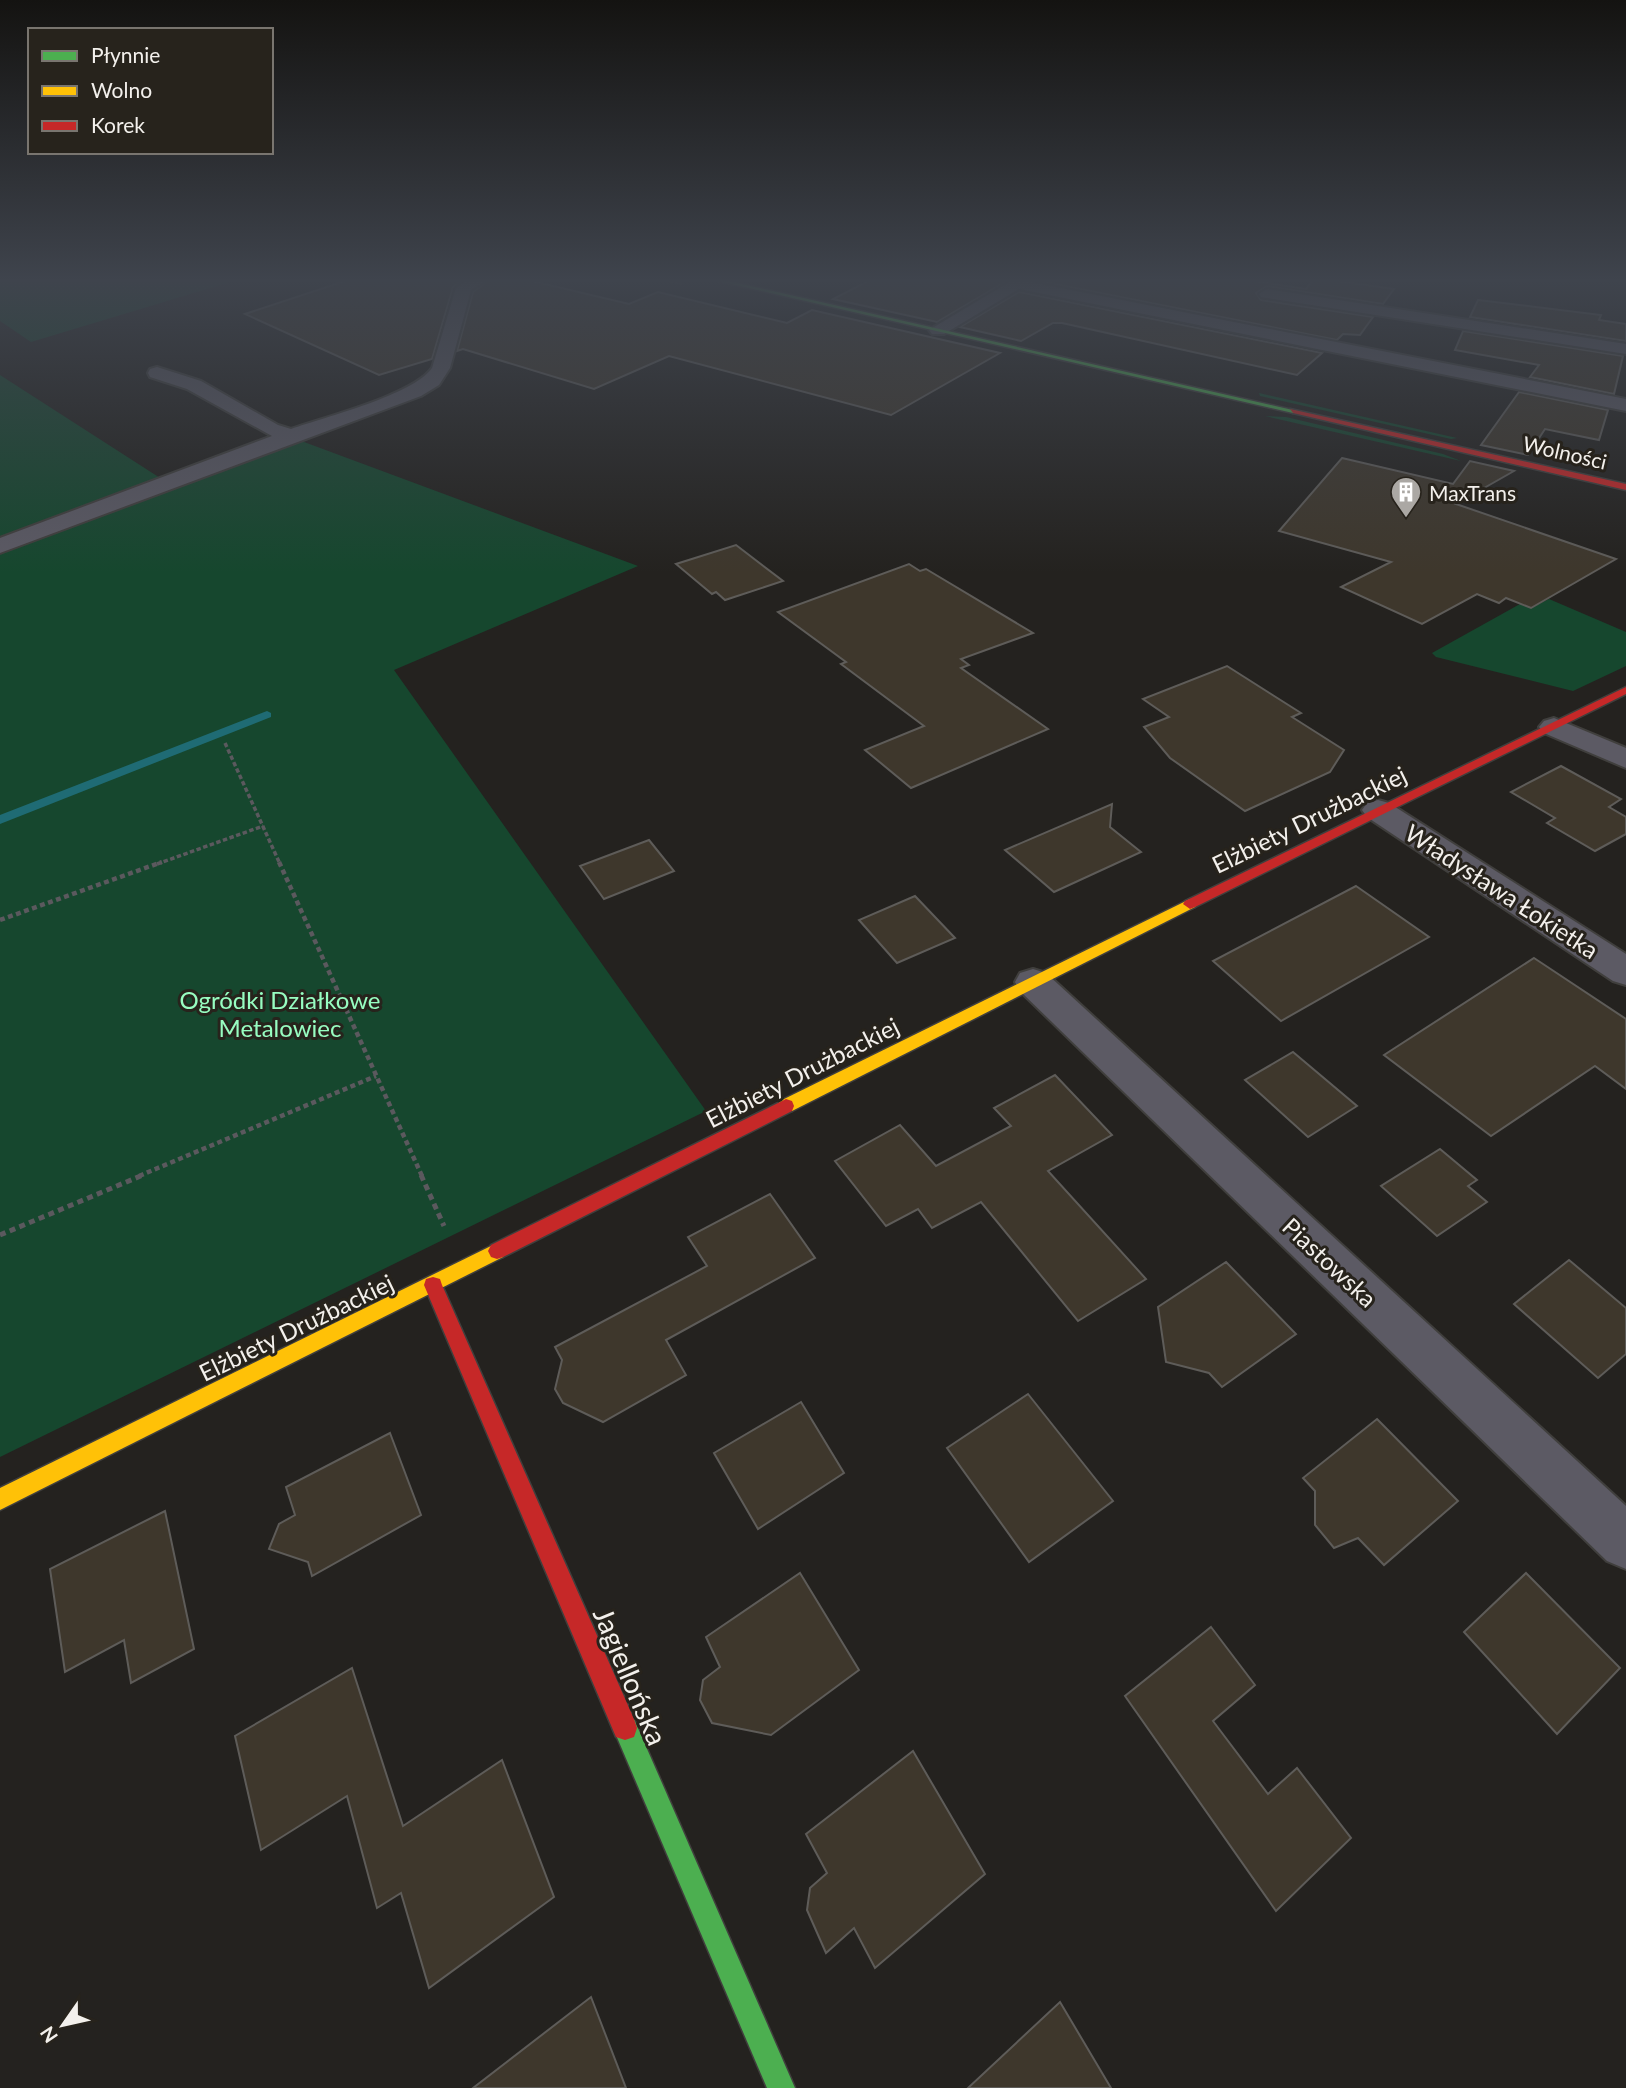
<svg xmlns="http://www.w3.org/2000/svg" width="1626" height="2088" viewBox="0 0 1626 2088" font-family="Lato,sans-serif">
	<rect width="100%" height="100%" fill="#24221f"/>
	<!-- green -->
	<g fill="#16472e">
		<path d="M0,280h237l-206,62 -31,-21z"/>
		<path d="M0,375l171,110 125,-46 342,127 -244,104 312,441 -706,346z"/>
		<path d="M1259,393l198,45 -6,1 -191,-43z"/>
		<path d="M1265,416l21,1 157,37 18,7z"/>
		<path d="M1549,599l77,33v34l-53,25 -137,-34 -4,-4 88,-49 11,4z"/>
	</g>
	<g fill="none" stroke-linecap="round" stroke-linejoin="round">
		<!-- stream -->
		<path fill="#1f6b74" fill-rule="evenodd" d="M267,711l4,2v4l-271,107v-9z"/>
	</g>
	<!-- building -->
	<g fill="#3e372c" stroke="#5e5c59" stroke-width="2">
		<path d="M348,280h115l-10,7 -21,72 -53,16 -134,-61z"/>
		<path d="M489,280h39l101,24 29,-12 129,31 25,-13 188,43 -109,62 -222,-59 -75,33 -131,-40 -6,2 16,-59z"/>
		<path d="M870,280h138l-71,42 -104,-23z"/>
		<path d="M1035,280h213l58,9 7,-9h17l64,9 -11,15 -116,-18 -11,7 5,7 112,17 -13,18 -17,-1 -6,6z"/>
		<path d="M1019,292l303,61 -25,22 -235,-52h-9l-32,18 -61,-14z"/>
		<path d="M1478,300l123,15 -2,5 27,4v17l-156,-24z"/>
		<path d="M1463,331l160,25 -9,38 -84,-17 9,-12 -84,-15z"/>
		<path d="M1519,392l89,18 -9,30 -54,-11 -17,26 -47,-10z"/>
		<path d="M1342,458l111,26 17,-23 44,10 -58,33 160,55 -85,49 -25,-10 -7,5 -22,-9 -55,30 -81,-37 50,-25 -112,-31z"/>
		<path d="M736,545l47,36 -58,19 -9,-8 -4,2 -36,-30z"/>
		<path d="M909,564l11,7 6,-2 107,64 -72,26 8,6 -8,3 87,61 -137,59 -46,-38 59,-24 -83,-62 5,-2 -68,-50z"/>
		<path d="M1227,666l74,47 -9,4 52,33 -14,22 -85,39 -75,-53 -26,-31 25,-10 -26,-18z"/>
		<path d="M1561,766l60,33 -12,8 17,10v17l-31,17 -48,-28 8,-5 -44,-26z"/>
		<path d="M1112,804l-2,23 31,25 -87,40 -49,-42z"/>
		<path d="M649,840l25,31 -70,28 -24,-33z"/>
		<path d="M1356,886l73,51 -148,84 -68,-60z"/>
		<path d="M915,896l40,42 -58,25 -38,-43z"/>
		<path d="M1534,958l92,61v70l-31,-23 -104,70 -107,-81z"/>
		<path d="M1293,1052l64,54 -49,31 -63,-57z"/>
		<path d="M1055,1075l57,60 -64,36 98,108 -68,42 -97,-119 -49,26 -14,-19 -32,17 -51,-65 65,-36 36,41 75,-40 -17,-18z"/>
		<path d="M1440,1149l37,31 -9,6 19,16 -50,34 -56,-50z"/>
		<path d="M770,1194l45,64 -149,82 20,35 -83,47 -40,-19 -8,-14 7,-29 -7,-13 152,-81 -19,-29z"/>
		<path d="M1569,1260l57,48v46l-28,24 -84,-74z"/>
		<path d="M1226,1262l70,72 -74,53 -13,-14 -43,-11 -8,-55z"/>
		<path d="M1028,1394l85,107 -84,61 -82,-114z"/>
		<path d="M801,1402l43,71 -86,56 -44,-76z"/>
		<path d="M1377,1419l81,82 -74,64 -26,-27 -24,10 -19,-23v-34l-12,-13z"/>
		<path d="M390,1433l31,82 -109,61 -4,-14 -39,-13 10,-25 16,-9 -9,-28z"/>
		<path d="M165,1511l29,138 -63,34 -7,-43 -59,32 -15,-103z"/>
		<path d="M800,1573l59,97 -88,65 -59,-12 -12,-23 3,-20 17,-13 -14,-30z"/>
		<path d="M1526,1573l94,95 -63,66 -93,-102z"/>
		<path d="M1211,1627l44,58 -42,36 55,73 29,-26 54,70 -75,73 -151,-215z"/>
		<path d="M352,1668l51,158 99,-66 52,137 -125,91 -28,-95 -24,15 -30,-112 -86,54 -26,-114z"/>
		<path d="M913,1751l72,123 -110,94 -21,-40 -28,25 -19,-43 3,-22 17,-15 -21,-39z"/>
		<path d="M591,1997l35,91h-153z"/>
		<path d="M1060,2002l51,86h-143z"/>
	</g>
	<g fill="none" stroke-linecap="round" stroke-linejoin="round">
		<!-- street casing -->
		<g stroke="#403f3d" stroke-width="4">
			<g id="street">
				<path d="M467,280h20l-16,10 -21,78 -11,17 -18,11 -421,157v-15l272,-102 -85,-47 -37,-12 -2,-4 2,-4 7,-2 44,14 77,44 13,4c34,-12 122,-34 141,-61l24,-80z"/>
				<path d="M1013,280h19l-2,2 596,117v12l-607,-122 -75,45h-12l-3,-4z"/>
				<path d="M1267,289l359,55v10l-365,-57 -2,-3z"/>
				<path d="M1554,718l72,30v20l-82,-35 -5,-6 5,-6z"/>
				<path d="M1378,800l11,3 237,151v31l-13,-4 -246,-164 -5,-7 5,-7z"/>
				<path d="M1033,969l13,4 580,533v63l-19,-8 -587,-570 -5,-9 5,-9z"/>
			</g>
		</g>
		<!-- fast casing -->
		<g stroke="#403f3d" stroke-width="3">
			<g id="fast">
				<path d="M714,280h11l572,131 -4,2z"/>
				<path d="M625,1716l9,3 161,369h-28l-154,-360 3,-9z"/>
			</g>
		</g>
		<!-- slow casing -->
		<g stroke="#403f3d" stroke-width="3">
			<g id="slow">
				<path d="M1190,899l7,5 -2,3 -403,204h-12l-2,-5 2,-5z"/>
				<path d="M497,1243l6,2 3,6 -3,6 -503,253v-22z"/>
			</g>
		</g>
		<!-- jam casing -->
		<g stroke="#403f3d" stroke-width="3">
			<g id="jam">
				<path d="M1290,409l336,75v6l-333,-77z"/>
				<path d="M1626,687v7l-431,213 -5,2 -7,-5 2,-3z"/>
				<path d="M786,1099l6,2 2,5 -2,5 -289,146 -6,2 -6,-2 -3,-6 3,-6z"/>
				<path d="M433,1277l7,2 2,6 192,434 3,9 -3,9 -9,3 -9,-3 -192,-452 2,-6z"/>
			</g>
		</g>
		<!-- path-far3 -->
		<path stroke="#5b595e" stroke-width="2" stroke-dasharray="2.5 2" stroke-linecap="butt" d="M662,280l22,4"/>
		<!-- path-far2 -->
		<g stroke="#5b595e" stroke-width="3.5" stroke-dasharray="4.5 2.5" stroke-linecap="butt">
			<path d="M225,743l55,121"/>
			<path d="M157,864l106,-38"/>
		</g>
		<!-- path-far1 -->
		<g stroke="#5b595e" stroke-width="4.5" stroke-dasharray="5 3.5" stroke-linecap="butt">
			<path d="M279,862l143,314"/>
			<path d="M0,920l162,-58"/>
			<path d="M139,1176l237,-100"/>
		</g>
		<!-- path -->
		<g stroke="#5b595e" stroke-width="5" stroke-dasharray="6 4.5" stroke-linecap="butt">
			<path d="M421,1175l23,51"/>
			<path d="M0,1235l143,-60"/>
		</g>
		<!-- street -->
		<use href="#street" fill="#5c5a64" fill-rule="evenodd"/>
		<!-- fast -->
		<use href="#fast" fill="#4caf50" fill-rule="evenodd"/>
		<!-- slow -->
		<use href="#slow" fill="#ffc107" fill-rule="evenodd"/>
		<!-- jam -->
		<use href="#jam" fill="#c62828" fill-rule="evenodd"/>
	</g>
	<!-- sky -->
	<linearGradient id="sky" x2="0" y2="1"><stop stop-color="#141311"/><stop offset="0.49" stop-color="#3f444d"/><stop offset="1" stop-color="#3f444d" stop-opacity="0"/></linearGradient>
	<rect width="1626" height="572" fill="url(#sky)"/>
	<!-- icons -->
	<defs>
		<g id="building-pin" transform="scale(1.575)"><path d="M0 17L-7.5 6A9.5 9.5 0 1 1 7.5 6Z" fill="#aba8a4" stroke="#27231c"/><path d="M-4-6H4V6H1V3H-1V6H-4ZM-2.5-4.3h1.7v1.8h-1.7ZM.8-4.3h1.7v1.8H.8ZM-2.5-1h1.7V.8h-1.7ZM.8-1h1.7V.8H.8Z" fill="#fff"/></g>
	</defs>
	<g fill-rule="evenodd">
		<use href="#building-pin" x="1406" y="492"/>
	</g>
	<g text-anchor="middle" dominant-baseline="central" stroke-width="6" stroke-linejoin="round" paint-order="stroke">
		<!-- far-street labels -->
		<g font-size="21" fill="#f3f0ec" stroke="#27231c">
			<text transform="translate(1565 452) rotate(13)">Wolności</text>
		</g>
		<!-- far-poi labels -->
		<g font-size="21" fill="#f3f0ec" stroke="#27231c" text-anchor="start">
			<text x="1429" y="492">MaxTrans</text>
		</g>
		<!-- street labels -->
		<g font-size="24" fill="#f3f0ec" stroke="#27231c">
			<text transform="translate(1309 819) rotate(-26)">Elżbiety Drużbackiej</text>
			<text transform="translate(1502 891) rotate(33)">Władysława Łokietka</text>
			<text transform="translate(802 1072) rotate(-27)">Elżbiety Drużbackiej</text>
			<text transform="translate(1330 1262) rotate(43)">Piastowska</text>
			<text transform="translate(296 1327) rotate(-26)">Elżbiety Drużbackiej</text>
		</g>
		<!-- park labels -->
		<g font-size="24" fill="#97fdc1" stroke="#27231c">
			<text x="280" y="999">Ogródki Działkowe<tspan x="280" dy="28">Metalowiec</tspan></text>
		</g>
		<!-- near-street labels -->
		<g font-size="28" fill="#f3f0ec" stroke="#27231c">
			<text transform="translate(631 1676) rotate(67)">Jagiellońska</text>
		</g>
	</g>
	<!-- legend -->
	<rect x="28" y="28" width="245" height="126" fill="#27231c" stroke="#79756f" stroke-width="2"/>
	<rect x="42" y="51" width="35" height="10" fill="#4caf50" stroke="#79756f" stroke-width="2"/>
	<text x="91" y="63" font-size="21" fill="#f3f0ec">Płynnie</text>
	<rect x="42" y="86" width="35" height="10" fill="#ffc107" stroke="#79756f" stroke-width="2"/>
	<text x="91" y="98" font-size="21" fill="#f3f0ec">Wolno</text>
	<rect x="42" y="121" width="35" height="10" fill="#c62828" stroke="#79756f" stroke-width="2"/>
	<text x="91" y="133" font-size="21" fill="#f3f0ec">Korek</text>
	<!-- north arrow -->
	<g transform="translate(63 2025) rotate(236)" stroke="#27231c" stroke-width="5" paint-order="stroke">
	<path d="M0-5L12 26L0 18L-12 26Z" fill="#f3f0ec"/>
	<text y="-10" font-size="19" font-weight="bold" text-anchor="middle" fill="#f3f0ec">N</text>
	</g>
</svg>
